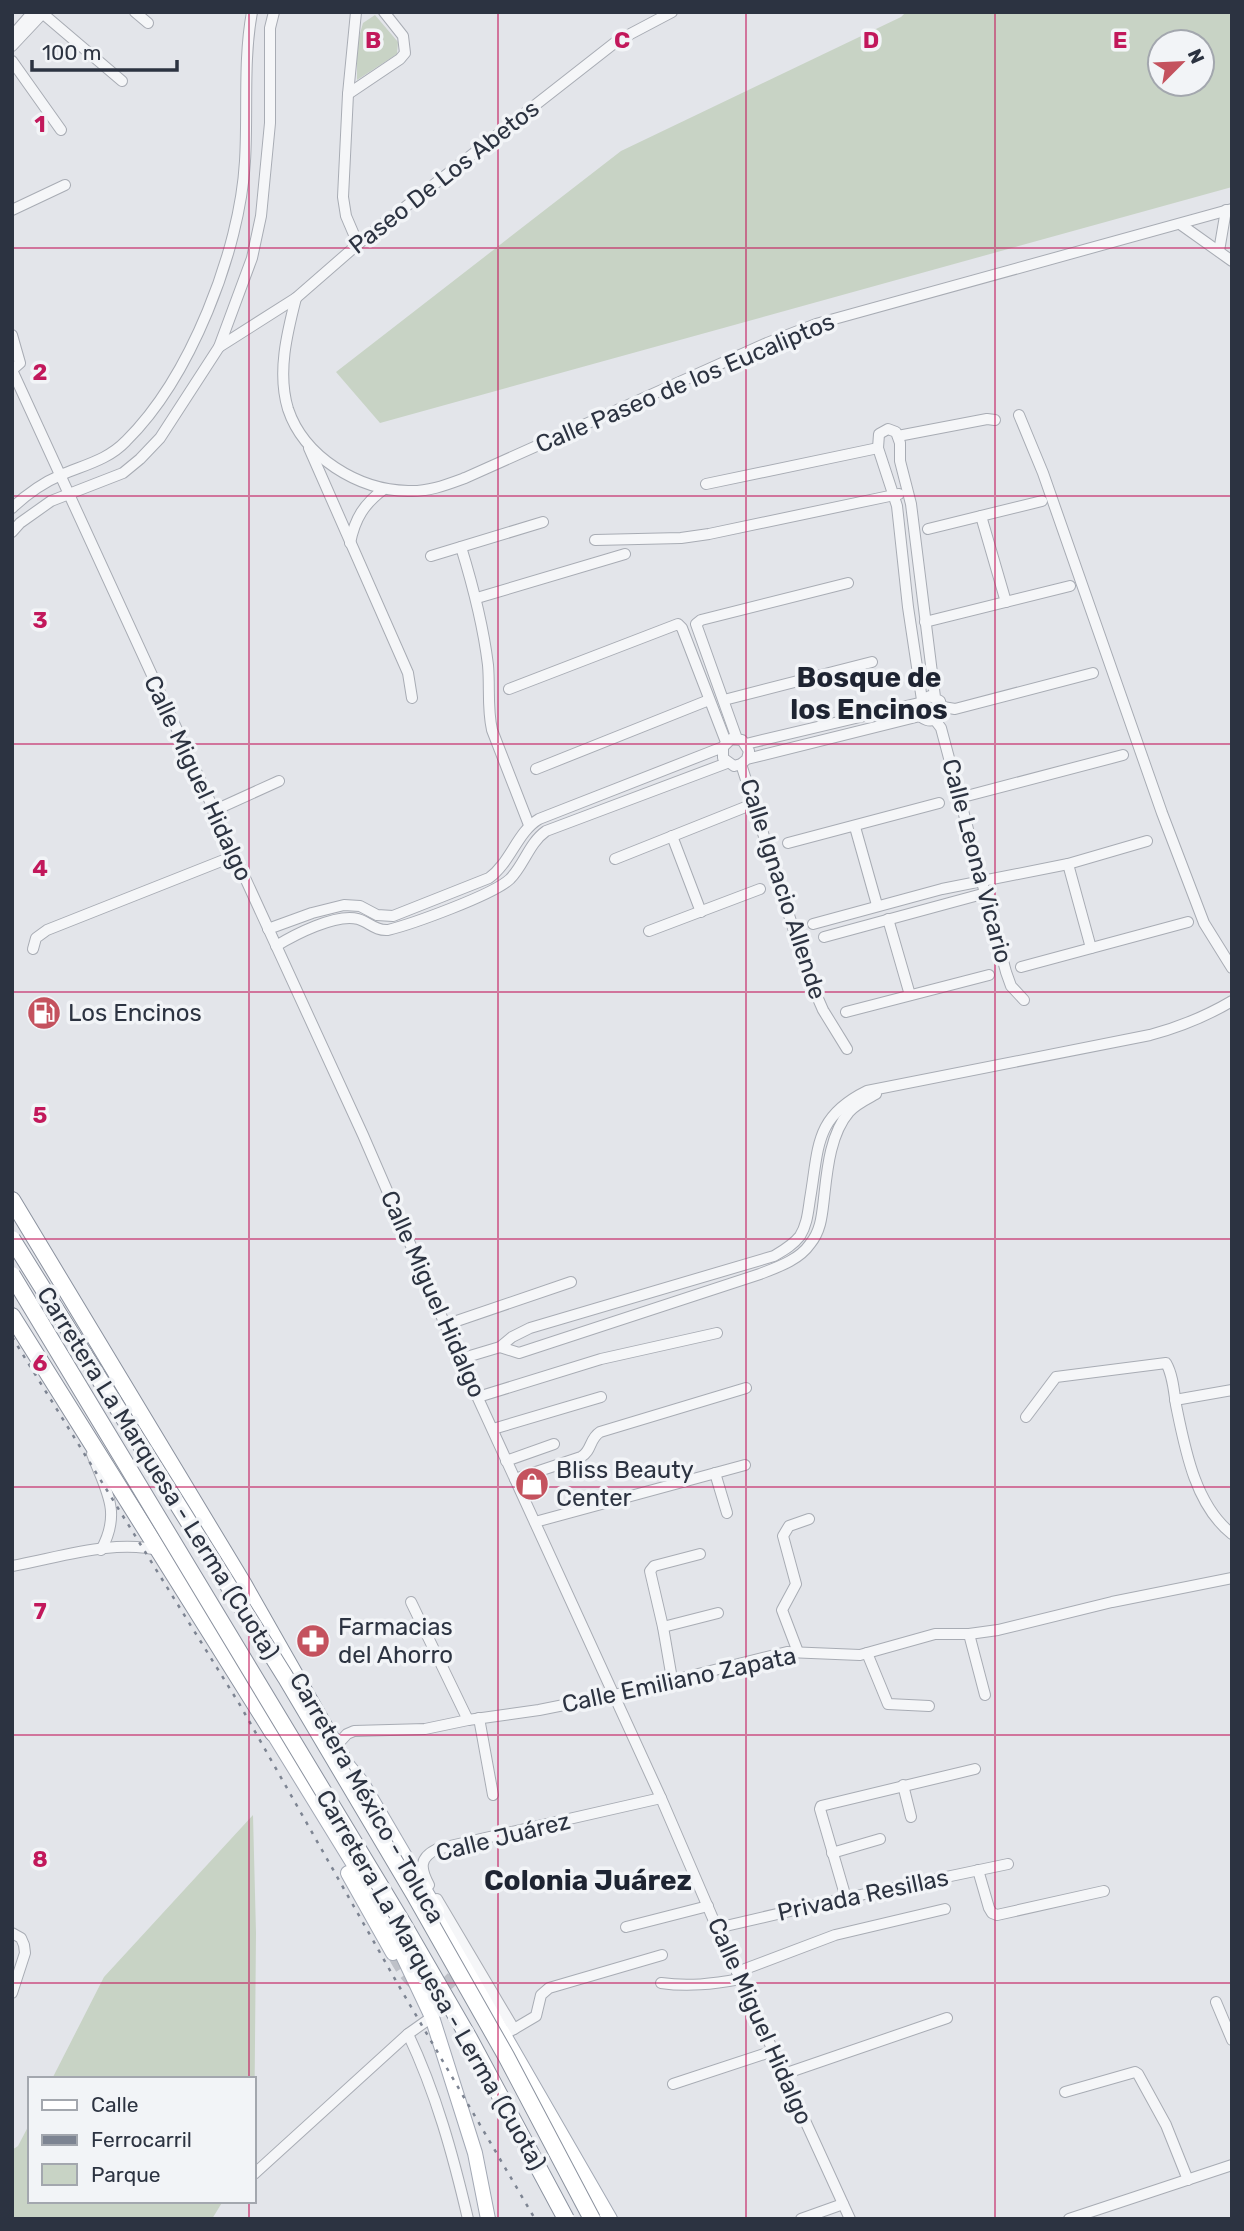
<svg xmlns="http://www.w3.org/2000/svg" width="1244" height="2231" viewBox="0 0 1244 2231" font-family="Rubik,sans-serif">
	<rect width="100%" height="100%" fill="#e3e5ea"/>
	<!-- green -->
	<g fill="#c8d3c5" fill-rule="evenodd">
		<path d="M906,12h326v175l-852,236 -44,-51 285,-221 280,-134zM1160,42h42v42h-42z"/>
		<path d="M375,15l23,27 -1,12 -40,26v-36l6,-21z"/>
		<path d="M253,1815l3,118 -2,219v-73h-202l52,-102z"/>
		<path d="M30,2123v78h193l-11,18h-200v-69l6,-4z"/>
	</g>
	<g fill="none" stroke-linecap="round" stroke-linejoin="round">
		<!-- major-tunnel -->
		<path stroke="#bec1c8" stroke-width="14" stroke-dasharray="14 7" stroke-linecap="butt" d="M395,1956c6,11 14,25 26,31 18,7 35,-6 39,-23"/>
		<!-- minor casing -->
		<g stroke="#a8acb4" stroke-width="12">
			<g id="minor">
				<path d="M41,12l81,69"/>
				<path d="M135,12l13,11"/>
				<path d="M356,12l-8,82 -5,103 3,19 12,28"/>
				<path d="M12,36l21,-24"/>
				<path d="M12,46l32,-34"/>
				<path d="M12,61l49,69"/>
				<path d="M348,94l52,-35 5,-6 -2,-17 -19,-24"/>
				<path d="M12,210l53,-25"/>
				<path d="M1180,224l52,37"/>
				<path d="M1219,251l7,-41"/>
				<path d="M296,298c-9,35 -19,75 -8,111 16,48 70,81 120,82 20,1 38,-6 57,-13l302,-135 49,-19 416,-115"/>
				<path d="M12,335l8,28 -8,7 351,765 97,224 201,439 56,130 133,291"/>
				<path d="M219,347l77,-49 62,-54 259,-203 55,-29"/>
				<path d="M1019,415l24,58 119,340 42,110 28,45"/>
				<path d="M898,436l89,-17 8,1"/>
				<path d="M309,448l99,225 4,25"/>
				<path d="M706,484l172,-36"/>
				<path d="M12,508c15,-14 30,-25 49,-33 23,-10 47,-15 65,-34 64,-63 114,-190 119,-280 3,-49 -2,-100 7,-149"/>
				<path d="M981,516l25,86"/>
				<path d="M928,529l114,-28"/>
				<path d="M12,532l8,-9 31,-22 72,-28 17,-14 20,-21 59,-91 33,-89 9,-42 9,-93v-95l4,-16"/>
				<path d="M595,540l86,-2 28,-4 190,-40"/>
				<path d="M350,543c5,-25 14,-39 34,-54"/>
				<path d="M461,547c12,39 22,77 27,118 2,22 -1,43 4,65l37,95"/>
				<path d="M431,556l112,-34"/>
				<path d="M477,598l148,-44"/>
				<path d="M925,622l145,-36"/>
				<path d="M509,689l169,-65 4,4 44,114"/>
				<path d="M724,700l148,-38"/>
				<path d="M922,700l8,-4 10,5 2,10 -4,7c-8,5 -16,2 -20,-6l4,-12 -14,-93 -11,-101 -19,-58 1,-14 9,-5 8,3 4,11v18l11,43 24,193"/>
				<path d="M943,707l12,2 138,-36"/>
				<path d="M935,720l6,8 65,244 5,14 13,14"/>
				<path d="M737,739l-41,-115 5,-4 147,-37"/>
				<path d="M746,744l173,-41"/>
				<path d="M747,759l2,-8 -7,-11 -11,-1 -8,8v11l11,8 7,-2 6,-5 173,-43"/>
				<path d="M741,764l68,214 14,32 24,39"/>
				<path d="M536,769l173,-69"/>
				<path d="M959,798l164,-43"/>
				<path d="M213,811l66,-30"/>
				<path d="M855,827l22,78"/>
				<path d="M672,836l29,76"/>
				<path d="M788,843l151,-40"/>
				<path d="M615,859l138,-55"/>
				<path d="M1068,864l23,84"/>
				<path d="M888,919l22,76"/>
				<path d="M813,924l129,-35 126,-25 79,-23"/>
				<path d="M268,929l44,-16 32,-8 16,1 17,9 16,1 96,-38c22,-16 28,-46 50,-59l184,-72"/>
				<path d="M649,931l111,-42"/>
				<path d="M824,937l162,-44"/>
				<path d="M276,946c18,-11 60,-33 82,-27 11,3 17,12 30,11 24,-6 105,-35 122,-51 14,-14 19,-36 36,-48l181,-68"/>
				<path d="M33,949l3,-11 11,-8 187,-74"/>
				<path d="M1021,967l167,-45"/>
				<path d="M846,1012l143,-37"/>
				<path d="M445,1325l126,-43"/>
				<path d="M500,1347l19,6 241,-79c18,-7 39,-14 50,-30 11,-13 12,-29 14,-46 3,-27 6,-64 25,-86 7,-8 18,-13 27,-18"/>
				<path d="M460,1359l40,-12 12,-10 18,-9 244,-72c10,-6 19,-11 26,-20 7,-11 8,-24 10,-37 9,-52 4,-82 57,-108l283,-56c30,-8 55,-18 82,-34"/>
				<path d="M478,1397l123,-38 116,-26"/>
				<path d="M1175,1400l57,-10"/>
				<path d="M1026,1417l30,-40 110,-14c7,12 8,29 10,42 9,44 19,100 56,129"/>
				<path d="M493,1429l108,-32"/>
				<path d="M92,1454c14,37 30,58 9,96"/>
				<path d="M506,1461l48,-17"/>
				<path d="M715,1473l12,40"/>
				<path d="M515,1479l66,-22c11,-6 8,-18 19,-25l146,-44"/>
				<path d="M535,1522l210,-57"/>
				<path d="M12,1566c46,-8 104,-28 149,-15"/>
				<path d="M411,1602l57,118"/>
				<path d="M663,1627l55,-14"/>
				<path d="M969,1634l16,61"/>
				<path d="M798,1652l-16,-42 14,-26 -13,-48 6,-10 20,-7"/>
				<path d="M867,1653l21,51 41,2"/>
				<path d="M672,1679l-9,-52 -13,-56 4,-5 46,-12"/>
				<path d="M479,1718l14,77"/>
				<path d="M336,1746l11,-12 7,-3 71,-2 43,-9 71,-10 75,-15 173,-43 73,3 75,-21h34l29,-4 114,-28 120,-24"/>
				<path d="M903,1785l8,32"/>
				<path d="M832,1853l48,-14"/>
				<path d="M978,1870l11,38 3,5 5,2 107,-24"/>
				<path d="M429,1885c-9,-17 -10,-27 8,-36l224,-51"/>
				<path d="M846,1898l-26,-89 1,-3 154,-37"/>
				<path d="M437,1899l77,130 -9,5"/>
				<path d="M626,1927l82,-21"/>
				<path d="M717,1928l129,-30 162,-34"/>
				<path d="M12,1933l9,5 3,7 1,8 -13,40"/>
				<path d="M737,1972l98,-37 110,-26"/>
				<path d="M661,1983c27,4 52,1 79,-4"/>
				<path d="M1216,2002l16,38"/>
				<path d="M514,2029l22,-13 5,-21 8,-7 113,-33"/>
				<path d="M408,2034c28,59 45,121 60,185"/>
				<path d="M784,2074l163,-56"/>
				<path d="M673,2084l100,-33"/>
				<path d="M1065,2092l70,-20 3,2 28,51 22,55"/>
				<path d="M254,2174l154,-140 24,-17"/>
				<path d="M801,2219l42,-15"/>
				<path d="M1069,2219l163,-54"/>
			</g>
		</g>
		<!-- major casing -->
		<g stroke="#a3a9b5" stroke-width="16">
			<g id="major">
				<path d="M273,1733l107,174 52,110 43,136 13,66"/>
				<path d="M344,1761l18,22 75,128"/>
				<path d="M348,1873l45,80"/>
				<path d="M429,1905l181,314"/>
			</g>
		</g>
		<!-- highway casing -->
		<g stroke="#8b929f" stroke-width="18">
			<g id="highway">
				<path d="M12,1200l232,385 100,176"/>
				<path d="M12,1316l261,417"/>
			</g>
		</g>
		<!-- minor -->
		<use href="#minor" stroke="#f5f6f8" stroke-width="10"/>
		<!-- major -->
		<use href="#major" stroke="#fff" stroke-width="14"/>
		<!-- highway -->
		<use href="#highway" stroke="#fff" stroke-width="16"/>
		<!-- rail -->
		<path stroke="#7d8492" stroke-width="2.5" stroke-dasharray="3.5 7" stroke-linecap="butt" d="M12,1337l228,368 156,276 139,238"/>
		<!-- highway-bridge casing -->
		<g stroke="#8b929f" stroke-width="18" stroke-linecap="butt">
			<g id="highway-bridge">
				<path d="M12,1239l274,439 128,216 92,162 86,163"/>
				<path d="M12,1275l390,647 67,116 97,181"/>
			</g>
		</g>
		<!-- highway-bridge -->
		<use href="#highway-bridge" stroke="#fff" stroke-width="16"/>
	</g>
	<!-- grid -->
	<path fill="none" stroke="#c2185b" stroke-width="2" stroke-opacity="0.55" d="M249,12v2067M498,12v2207M746,12v2207M995,12v2207M12,248h1220M12,496h1220M12,744h1220M12,992h1220M12,1239h1220M12,1487h1220M12,1735h1220M12,1983h1220M249,2201v18"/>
	<!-- icons -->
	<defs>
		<g id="fuel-disc" transform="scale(1.75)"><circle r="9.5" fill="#c4525e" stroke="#f2f4f7"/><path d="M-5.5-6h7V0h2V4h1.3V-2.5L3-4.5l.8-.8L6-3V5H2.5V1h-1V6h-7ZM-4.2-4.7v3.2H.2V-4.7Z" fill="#fff"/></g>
		<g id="shop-disc" transform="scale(1.75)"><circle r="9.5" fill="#c4525e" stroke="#f2f4f7"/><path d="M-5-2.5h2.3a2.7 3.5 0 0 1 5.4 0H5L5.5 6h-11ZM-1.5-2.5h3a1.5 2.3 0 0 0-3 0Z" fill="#fff"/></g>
		<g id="pharmacy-disc" transform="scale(1.75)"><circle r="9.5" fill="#c4525e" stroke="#f2f4f7"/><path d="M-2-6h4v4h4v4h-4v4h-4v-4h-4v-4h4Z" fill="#fff"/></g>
	</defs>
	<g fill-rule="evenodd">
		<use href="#fuel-disc" x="44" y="1013"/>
		<use href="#shop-disc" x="532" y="1484"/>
		<use href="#pharmacy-disc" x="313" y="1641"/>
	</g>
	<g text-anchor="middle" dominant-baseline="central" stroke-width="7" stroke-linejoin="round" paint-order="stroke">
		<!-- street labels -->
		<g font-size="24" fill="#2c3341" stroke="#f2f4f7">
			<text transform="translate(444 177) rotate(-38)">Paseo De Los Abetos</text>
			<text transform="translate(685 383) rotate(-23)">Calle Paseo de los Eucaliptos</text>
			<text transform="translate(198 778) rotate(65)">Calle Miguel Hidalgo</text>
			<text transform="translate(977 861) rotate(75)">Calle Leona Vicario</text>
			<text transform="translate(783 889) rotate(72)">Calle Ignacio Allende</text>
			<text transform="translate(433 1294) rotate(66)">Calle Miguel Hidalgo</text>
			<text transform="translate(158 1473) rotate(58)">Carretera La Marquesa - Lerma (Cuota)</text>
			<text transform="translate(679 1680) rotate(-12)">Calle Emiliano Zapata</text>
			<text transform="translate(367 1798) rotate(60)">Carretera México - Toluca</text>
			<text transform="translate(503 1837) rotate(-14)">Calle Juárez</text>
			<text transform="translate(863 1895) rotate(-12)">Privada Resillas</text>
			<text transform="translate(431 1980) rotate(60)">Carretera La Marquesa - Lerma (Cuota)</text>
			<text transform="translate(760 2021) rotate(66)">Calle Miguel Hidalgo</text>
		</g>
		<!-- poi labels -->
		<g font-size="24" fill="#2c3341" stroke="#f2f4f7" text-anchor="start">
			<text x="68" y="1013">Los Encinos</text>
			<text x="556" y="1470">Bliss Beauty<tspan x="556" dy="28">Center</tspan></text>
			<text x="338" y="1627">Farmacias<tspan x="338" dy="28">del Ahorro</tspan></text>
		</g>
		<!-- quarter labels -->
		<g font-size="28" font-weight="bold" fill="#1e2432" stroke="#f2f4f7">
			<text x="869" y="677">Bosque de<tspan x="869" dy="32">los Encinos</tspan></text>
			<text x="588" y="1880">Colonia Juárez</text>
		</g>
	</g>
	<g font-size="23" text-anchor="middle" font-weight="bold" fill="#c2185b" stroke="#f2f4f7" stroke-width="7" stroke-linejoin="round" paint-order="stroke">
		<text x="373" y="48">B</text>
		<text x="622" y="48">C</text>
		<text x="871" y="48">D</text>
		<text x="1120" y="48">E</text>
		<text x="40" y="132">1</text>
		<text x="40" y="380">2</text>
		<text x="40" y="628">3</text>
		<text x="40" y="876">4</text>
		<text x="40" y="1123">5</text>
		<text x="40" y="1371">6</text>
		<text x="40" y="1619">7</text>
		<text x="40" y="1867">8</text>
	</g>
	<!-- border -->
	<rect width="1244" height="2231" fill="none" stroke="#2c3341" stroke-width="28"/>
	<!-- legend -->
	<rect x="28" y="2077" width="228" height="126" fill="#f2f4f7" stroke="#a3a7ae" stroke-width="2"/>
	<rect x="42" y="2100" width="35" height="10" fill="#ffffff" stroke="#a3a7ae" stroke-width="2"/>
	<text x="91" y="2112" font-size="21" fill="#2c3341">Calle</text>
	<rect x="42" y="2135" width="35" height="10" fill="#7d8492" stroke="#a3a7ae" stroke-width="2"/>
	<text x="91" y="2147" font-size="21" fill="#2c3341">Ferrocarril</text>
	<rect x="42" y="2164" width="35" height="21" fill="#c8d3c5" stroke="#a3a7ae" stroke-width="2"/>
	<text x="91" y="2182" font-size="21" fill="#2c3341">Parque</text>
	<!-- north arrow -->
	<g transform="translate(1181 63) rotate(66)"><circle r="33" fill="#f2f4f7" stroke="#a3a7ae" stroke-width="2"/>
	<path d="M0-5L12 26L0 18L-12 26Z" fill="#c4525e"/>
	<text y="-10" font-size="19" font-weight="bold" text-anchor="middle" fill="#2c3341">N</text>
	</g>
	<!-- scale -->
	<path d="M32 60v10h145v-10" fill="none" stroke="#2c3341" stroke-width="3.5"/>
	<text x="42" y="60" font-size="21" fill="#2c3341" stroke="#f2f4f7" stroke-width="5" paint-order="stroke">100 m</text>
</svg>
